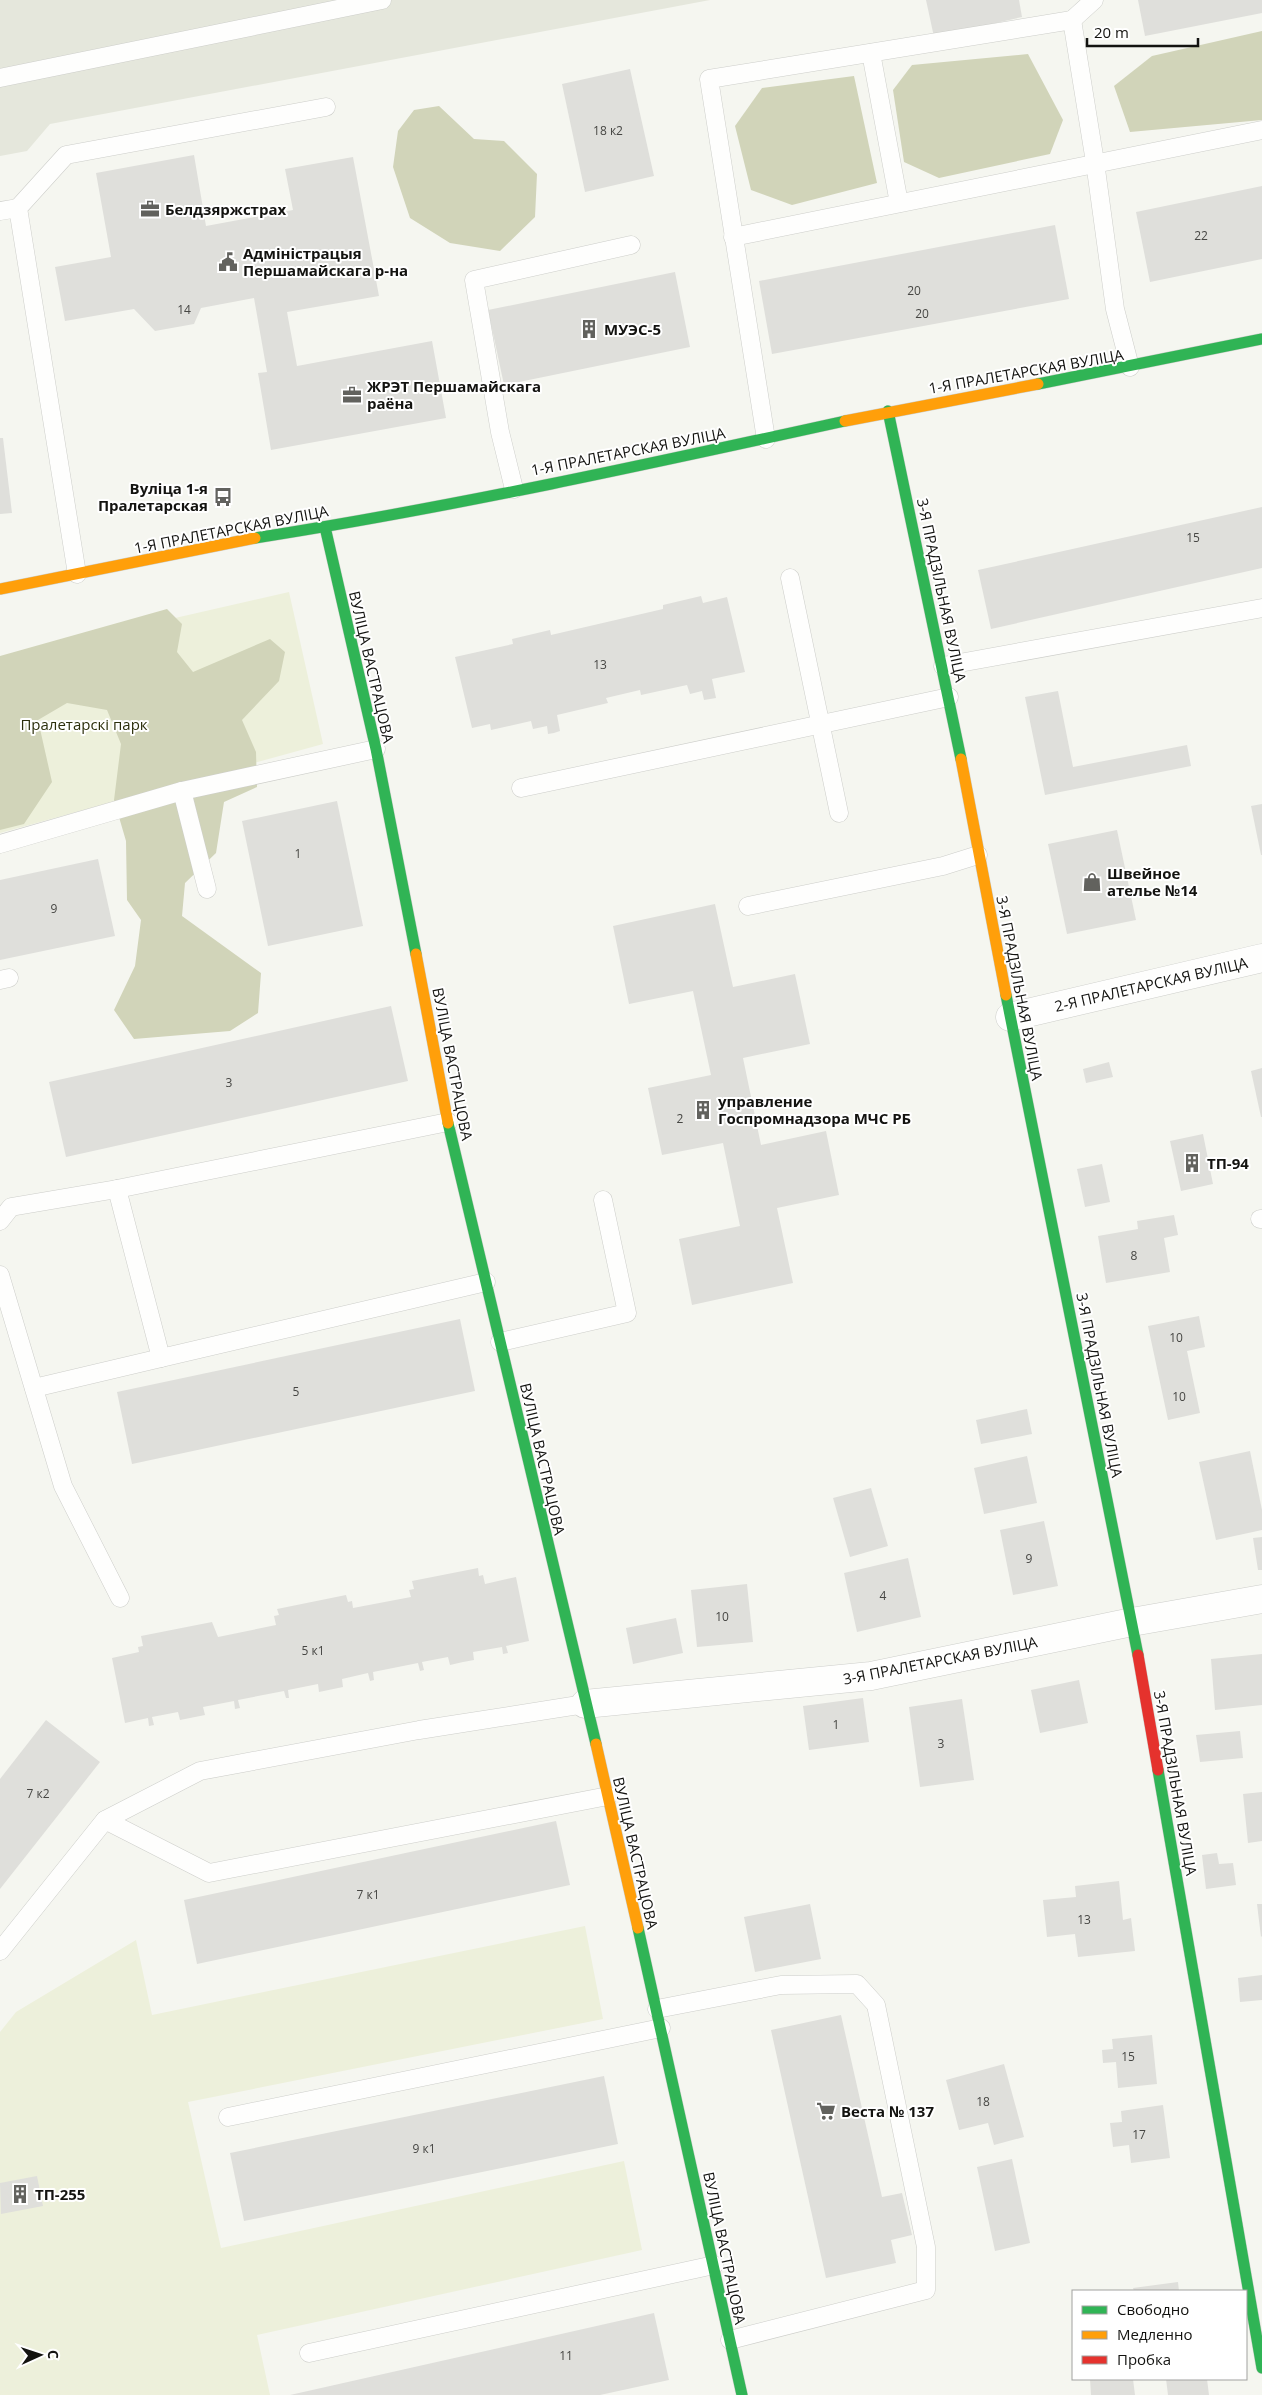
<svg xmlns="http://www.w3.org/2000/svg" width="1262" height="2395" viewBox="0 0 1262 2395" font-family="'Open Sans',sans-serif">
	<rect width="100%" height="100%" fill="#f5f6f0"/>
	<!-- built -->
	<path fill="#e5e7dc" d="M0,0h710l-660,124 -23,27 -27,5z"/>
	<!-- green -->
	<g fill="#edf0db">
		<path d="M289,592l34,152 -323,89v-175z"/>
		<path d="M585,1926l18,93 -415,83 33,146 403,-87 18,89 -385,85 13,60h-270v-363l16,-20 120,-72 16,75z"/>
	</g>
	<!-- forest -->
	<g fill="#d1d4b9">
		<path d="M1262,31v89l-132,12 -16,-46 38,-30z"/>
		<path d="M1028,54l35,66 -13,34 -111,24 -35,-16 -11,-72 19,-25z"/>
		<path d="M854,76l23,107 -85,22 -41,-15 -16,-64 27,-38z"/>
		<path d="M439,106l35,33 30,2 33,33 -2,43 -35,34 -50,-8 -40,-25 -17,-51 5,-36 16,-21z"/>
		<path d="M167,609l15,15 -5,28 16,20 77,-33 15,13 -6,29 -37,39 14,32 1,35 -33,15 -8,51 -31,30 -3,33 79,57 -3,40 -28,18 -96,8 -20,-29 21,-44 6,-46 -14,-20 -1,-59 -12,-41 7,-56 -14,-34 -40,-7 -29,17 14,62 -28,42 -24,6v-174z"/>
	</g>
	<!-- building -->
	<g fill="#dfdfdb">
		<path d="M926,0h93l3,17 -88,20z"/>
		<path d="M1138,0h124v13l-117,23z"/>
		<path d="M630,69l24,107 -69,16 -23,-108z"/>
		<path d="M194,155l12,71 87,-16 -8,-41 68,-12 26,139 -92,16 10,54 135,-25 14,77 -175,32 -13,-77 9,-1 -13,-74 -53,10 -7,16 -39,7 -21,-22 -69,12 -10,-54 56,-10 -15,-84z"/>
		<path d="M1262,186v73l-112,23 -14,-70z"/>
		<path d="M1055,225l14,74 -297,55 -13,-73z"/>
		<path d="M675,272l15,75 -186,38 -16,-75z"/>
		<path d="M0,438h3l9,75 -12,1z"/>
		<path d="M1262,507v61l-271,61 -13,-59z"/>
		<path d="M701,596l2,7 24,-6 18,75 -33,7 4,19 -12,2 -2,-9 -12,3 -3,-9 -46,10 -1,-5 -34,8 2,5 -51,12 3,16 -6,2 -6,1 -1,-8 -14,3 -2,-8 -40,9 -1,-6 -18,4 -17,-71 58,-13 -1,-5 38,-9 1,5 112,-26v-4z"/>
		<path d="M1058,691l15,76 114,-22 4,21 -146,29 -20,-98z"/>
		<path d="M337,801l26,125 -95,20 -26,-125z"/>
		<path d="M1262,804v51h-1l-10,-49z"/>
		<path d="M1117,830l19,90 -69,14 -19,-90z"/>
		<path d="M98,859l17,77 -115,24v-80z"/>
		<path d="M715,904l18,83 62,-13 15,70 -67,14 18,87 65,-14 13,64 -62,13 16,75 -101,22 -13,-66 61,-13 -17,-83 -61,12 -14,-67 63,-13 -18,-84 -64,13 -16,-78z"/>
		<path d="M391,1006l17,75 -342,76 -17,-75z"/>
		<path d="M1109,1062l4,15 -27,6 -3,-14z"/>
		<path d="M1262,1068v49h-1l-10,-46z"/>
		<path d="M1203,1134l10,50 -32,7 -11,-50z"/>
		<path d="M1102,1164l8,38 -25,5 -8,-38z"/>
		<path d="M1174,1215l4,20 -14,3 6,34 -64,11 -8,-47 40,-7 -1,-8z"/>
		<path d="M1199,1316l6,31 -18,4 13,62 -32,7 -20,-94z"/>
		<path d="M460,1319l15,72 -343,73 -15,-72z"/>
		<path d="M1027,1409l5,25 -51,10 -5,-24z"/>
		<path d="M1250,1451l12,59v20l-46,10 -17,-78z"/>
		<path d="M1027,1456l10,47 -53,11 -10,-46z"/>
		<path d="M871,1488l17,58 -38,11 -17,-59z"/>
		<path d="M1044,1521l14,65 -45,9 -13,-65z"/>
		<path d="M1262,1537v33h-4l-5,-32z"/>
		<path d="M908,1558l13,59 -64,15 -13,-59z"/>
		<path d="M478,1568l1,8 4,-1 2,9 31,-7 13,64 -23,5 2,7 -5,1 -1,-7 -29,5 1,8 -11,2 -13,3 -2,-8 -26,5 2,8 -4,1 -2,-8 -45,9 1,8 -4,1 -2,-8 -26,6 1,8 -24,5 -1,-8 -30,6 1,8h-3l-2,-7 -46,9 2,8 -5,1 -1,-8 -31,6 2,8 -25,5 -2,-8 -26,5 2,8 -5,1 -1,-8 -23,5 -13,-65 27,-6 -1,-5 5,-1 -2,-10 71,-14 6,15 58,-12 -2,-9 5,-1 -2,-6 69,-14 2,7 4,-1 1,7 58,-11 -2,-7 5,-1 -2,-8z"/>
		<path d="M747,1584l6,58 -56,5 -6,-57z"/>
		<path d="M676,1618l7,35 -50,11 -7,-36z"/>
		<path d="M1262,1654v51l-47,5 -4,-51z"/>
		<path d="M1079,1680l9,43 -48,10 -9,-43z"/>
		<path d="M863,1698l6,44 -60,8 -6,-44z"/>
		<path d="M962,1699l12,81 -54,7 -11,-80z"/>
		<path d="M46,1720l54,42 -100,127v-110z"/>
		<path d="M1240,1731l3,27 -43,4 -4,-27z"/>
		<path d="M1262,1792v49l-14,2 -5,-49z"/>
		<path d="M556,1821l14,64 -373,79 -13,-64z"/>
		<path d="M1217,1853l2,11 14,-1 3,22 -30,4 -4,-34z"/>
		<path d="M1119,1881l4,39 8,-2 4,33 -57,6 -3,-23 -28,3 -4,-37 33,-3 -1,-11z"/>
		<path d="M810,1904l11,55 -66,13 -11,-55z"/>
		<path d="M1257,1904h5v32l-1,1z"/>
		<path d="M1262,1975v25l-22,2 -2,-24z"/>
		<path d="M841,2015l41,182 20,-4 10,42 -21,5 5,23 -70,15 -55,-248z"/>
		<path d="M1152,2035l5,49 -39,4 -2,-26 -13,1 -1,-13 11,-1 -1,-10z"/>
		<path d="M1004,2064l20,73 -30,8 -6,-22 -29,7 -13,-50z"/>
		<path d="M604,2076l14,68 -374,77 -14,-68z"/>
		<path d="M1163,2105l7,53 -39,5 -2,-18 -16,2 -3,-24 12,-1 -1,-11z"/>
		<path d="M1012,2159l18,84 -35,8 -18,-84z"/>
		<path d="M37,2176l6,30 -42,8 -1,-31z"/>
		<path d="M1178,2282l1,9h-45l-1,-3z"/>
		<path d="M654,2313l15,67 -69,15h-310z"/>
		<path d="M1090,2379h43l2,16h-44z"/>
		<path d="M1166,2379h41l2,16h-41z"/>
	</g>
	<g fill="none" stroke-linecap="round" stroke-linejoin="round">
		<!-- lane casing -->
		<g stroke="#cdceca" stroke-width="19">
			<g id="lane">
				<path d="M1072,20l22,-20"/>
				<path d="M871,53l28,150"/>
				<path d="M0,78l382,-78"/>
				<path d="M0,211l18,-3"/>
				<path d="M733,237l529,-107"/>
				<path d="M766,439l-57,-360 363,-59 23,142 20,147 15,58"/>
				<path d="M514,489l-14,-57 -26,-152 157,-35"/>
				<path d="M77,574l-59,-366 48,-53 260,-48"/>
				<path d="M790,578l49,235"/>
				<path d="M943,666l319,-58"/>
				<path d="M521,788l428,-91"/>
				<path d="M182,791l25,98"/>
				<path d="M0,844l182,-53 194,-42"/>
				<path d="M748,906l195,-40 35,-11"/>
				<path d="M0,980l9,-2"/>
				<path d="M117,1189l44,169 325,-76"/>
				<path d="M1260,1219h2"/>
				<path d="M0,1221l11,-14 106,-18 331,-67"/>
				<path d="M0,1275l63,211 57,112"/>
				<path d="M500,1342l127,-29 -24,-113"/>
				<path d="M34,1388l127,-30"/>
				<path d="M105,1820l104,53 399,-77"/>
				<path d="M0,1951l105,-131 95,-49 219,-41 166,-26"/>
				<path d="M657,2009l124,-24 76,-1 19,21 50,242v43l-196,50"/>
				<path d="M228,2117l433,-89"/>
				<path d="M309,2353l405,-88"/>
			</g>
		</g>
		<!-- street casing -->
		<g stroke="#cdceca" stroke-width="29">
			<g id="street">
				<path d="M1010,1017l252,-59"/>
				<path d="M585,1704l286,-28 261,-54 130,-23"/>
			</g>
		</g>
		<!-- fast casing -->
		<g stroke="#cdceca" stroke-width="12">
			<g id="fast">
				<path d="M1038,384l224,-45"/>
				<path d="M888,411l73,348"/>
				<path d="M325,527l51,222 40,205"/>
				<path d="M255,538c198,-31 394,-74 590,-117"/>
				<path d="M1006,995l132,660"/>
				<path d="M448,1123l148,621"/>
				<path d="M1158,1770l104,598"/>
				<path d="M638,1928l104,467"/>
			</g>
		</g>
		<!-- slow casing -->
		<g stroke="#cdceca" stroke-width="12">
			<g id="slow">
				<path d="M845,421l193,-37"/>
				<path d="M0,589l255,-51"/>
				<path d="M961,759l45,236"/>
				<path d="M416,954l32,169"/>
				<path d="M596,1744l42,184"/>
			</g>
		</g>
		<!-- jam casing -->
		<g stroke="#cdceca" stroke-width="12">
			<path id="jam" d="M1138,1655l20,115"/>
		</g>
		<!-- lane -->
		<use href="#lane" stroke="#fefefd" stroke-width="18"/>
		<!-- street -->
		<use href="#street" stroke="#fefefd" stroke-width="28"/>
		<!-- fast -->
		<use href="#fast" stroke="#30b455" stroke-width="11"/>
		<!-- slow -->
		<use href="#slow" stroke="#ff9f0a" stroke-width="11"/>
		<!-- jam -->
		<use href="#jam" stroke="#e5322d" stroke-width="11"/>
	</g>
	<!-- icons -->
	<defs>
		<g id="office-bare" transform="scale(1.5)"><path d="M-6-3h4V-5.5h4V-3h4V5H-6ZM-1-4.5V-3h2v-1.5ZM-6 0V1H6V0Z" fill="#62625e" stroke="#fff" stroke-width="2.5" paint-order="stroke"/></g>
		<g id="civic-bare" transform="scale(1.5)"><path d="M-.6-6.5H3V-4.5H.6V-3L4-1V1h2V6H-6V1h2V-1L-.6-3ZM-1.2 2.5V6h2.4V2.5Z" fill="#62625e" stroke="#fff" stroke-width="2.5" paint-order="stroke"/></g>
		<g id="building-bare" transform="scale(1.5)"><path d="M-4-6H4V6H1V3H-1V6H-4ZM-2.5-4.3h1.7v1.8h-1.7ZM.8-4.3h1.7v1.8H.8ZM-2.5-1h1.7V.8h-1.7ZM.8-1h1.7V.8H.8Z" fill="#62625e" stroke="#fff" stroke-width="2.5" paint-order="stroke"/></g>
		<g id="bus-bare" transform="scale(1.5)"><path d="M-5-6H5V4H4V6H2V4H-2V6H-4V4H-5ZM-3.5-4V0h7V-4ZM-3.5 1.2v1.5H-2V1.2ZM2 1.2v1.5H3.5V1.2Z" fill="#62625e" stroke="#fff" stroke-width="2.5" paint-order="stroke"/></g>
		<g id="shop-bare" transform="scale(1.5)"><path d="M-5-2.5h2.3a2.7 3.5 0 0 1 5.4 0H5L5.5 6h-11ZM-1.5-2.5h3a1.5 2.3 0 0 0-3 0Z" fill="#62625e" stroke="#fff" stroke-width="2.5" paint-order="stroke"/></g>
		<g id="supermarket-bare" transform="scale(1.5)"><path d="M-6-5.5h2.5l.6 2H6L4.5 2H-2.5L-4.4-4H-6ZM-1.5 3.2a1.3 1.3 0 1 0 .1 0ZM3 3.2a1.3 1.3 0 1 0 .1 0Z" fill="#62625e" stroke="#fff" stroke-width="2.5" paint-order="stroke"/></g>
	</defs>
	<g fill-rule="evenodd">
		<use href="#office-bare" x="150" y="209"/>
		<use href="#civic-bare" x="228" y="262"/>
		<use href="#building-bare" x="589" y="329"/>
		<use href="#office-bare" x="352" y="395"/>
		<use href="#bus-bare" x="223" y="497"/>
		<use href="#shop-bare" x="1092" y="882"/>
		<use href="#building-bare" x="703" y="1110"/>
		<use href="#building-bare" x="1192" y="1163"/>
		<use href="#supermarket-bare" x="826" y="2111"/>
		<use href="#building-bare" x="20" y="2194"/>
	</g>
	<g text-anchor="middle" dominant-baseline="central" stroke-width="4" stroke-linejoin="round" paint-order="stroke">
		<!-- number labels -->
		<g font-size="12" fill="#464643">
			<text x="608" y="130">18 к2</text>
			<text x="1201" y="235">22</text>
			<text x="914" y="290">20</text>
			<text x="184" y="309">14</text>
			<text x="922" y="313">20</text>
			<text x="1193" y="537">15</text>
			<text x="600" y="664">13</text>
			<text x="298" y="853">1</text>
			<text x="54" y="908">9</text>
			<text x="229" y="1082">3</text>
			<text x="680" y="1118">2</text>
			<text x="1134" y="1255">8</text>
			<text x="1176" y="1337">10</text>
			<text x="296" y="1391">5</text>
			<text x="1179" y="1396">10</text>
			<text x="1029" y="1558">9</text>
			<text x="883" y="1595">4</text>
			<text x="722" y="1616">10</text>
			<text x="313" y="1650">5 к1</text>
			<text x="836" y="1724">1</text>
			<text x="941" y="1743">3</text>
			<text x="38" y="1793">7 к2</text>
			<text x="368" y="1894">7 к1</text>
			<text x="1084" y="1919">13</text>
			<text x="1128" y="2056">15</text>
			<text x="983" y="2101">18</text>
			<text x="1139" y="2134">17</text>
			<text x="424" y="2148">9 к1</text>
			<text x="566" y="2355">11</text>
		</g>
		<!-- poi labels -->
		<g font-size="15" font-weight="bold" fill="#131310" stroke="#fff" text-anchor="start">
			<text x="165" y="209">Белдзяржстрах</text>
			<text x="243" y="253">Адміністрацыя<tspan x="243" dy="17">Першамайскага р-на</tspan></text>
			<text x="604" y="329">МУЭС-5</text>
			<text x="367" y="386">ЖРЭТ Першамайскага<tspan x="367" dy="17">раёна</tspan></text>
			<text x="208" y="488" text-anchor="end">Вуліца 1-я<tspan x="208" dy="17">Пралетарская</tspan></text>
			<text x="1107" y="873">Швейное<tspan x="1107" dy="17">ателье №14</tspan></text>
			<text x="718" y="1101">управление<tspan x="718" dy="17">Госпромнадзора МЧС РБ</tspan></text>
			<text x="1207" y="1163">ТП-94</text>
			<text x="841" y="2111">Веста № 137</text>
			<text x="35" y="2194">ТП-255</text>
		</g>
		<!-- street labels -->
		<g font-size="15" fill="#131310" stroke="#fff">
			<text transform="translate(1026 371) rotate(-10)">1-Я ПРАЛЕТАРСКАЯ ВУЛІЦА</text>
			<text transform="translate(628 451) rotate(-11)">1-Я ПРАЛЕТАРСКАЯ ВУЛІЦА</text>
			<text transform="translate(231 529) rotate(-11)">1-Я ПРАЛЕТАРСКАЯ ВУЛІЦА</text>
			<text transform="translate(942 590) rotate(78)">3-Я ПРАДЗІЛЬНАЯ ВУЛІЦА</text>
			<text transform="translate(372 667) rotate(77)">ВУЛІЦА ВАСТРАЦОВА</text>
			<text transform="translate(1151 984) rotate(-13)">2-Я ПРАЛЕТАРСКАЯ ВУЛІЦА</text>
			<text transform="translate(1020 988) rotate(79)">3-Я ПРАДЗІЛЬНАЯ ВУЛІЦА</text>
			<text transform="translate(453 1064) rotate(79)">ВУЛІЦА ВАСТРАЦОВА</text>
			<text transform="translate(1100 1385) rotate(79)">3-Я ПРАДЗІЛЬНАЯ ВУЛІЦА</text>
			<text transform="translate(543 1459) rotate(77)">ВУЛІЦА ВАСТРАЦОВА</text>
			<text transform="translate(940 1660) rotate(-11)">3-Я ПРАЛЕТАРСКАЯ ВУЛІЦА</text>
			<text transform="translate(1176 1783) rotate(80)">3-Я ПРАДЗІЛЬНАЯ ВУЛІЦА</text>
			<text transform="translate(636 1853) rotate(77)">ВУЛІЦА ВАСТРАЦОВА</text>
			<text transform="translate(725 2248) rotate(78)">ВУЛІЦА ВАСТРАЦОВА</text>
		</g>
		<!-- park labels -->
		<g font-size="15" fill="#2c2f0b" stroke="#fff">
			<text x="84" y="724">Пралетарскі парк</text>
		</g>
	</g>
	<!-- legend -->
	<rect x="1072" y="2290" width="175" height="90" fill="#ffffff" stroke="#a1a19f"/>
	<rect x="1082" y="2306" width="25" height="8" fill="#30b455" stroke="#a1a19f"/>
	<text x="1117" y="2315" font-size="15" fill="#131310">Свободно</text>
	<rect x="1082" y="2331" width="25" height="8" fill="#ff9f0a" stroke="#a1a19f"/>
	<text x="1117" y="2340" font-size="15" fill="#131310">Медленно</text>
	<rect x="1082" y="2356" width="25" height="8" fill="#e5322d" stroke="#a1a19f"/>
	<text x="1117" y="2365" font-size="15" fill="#131310">Пробка</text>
	<!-- north arrow -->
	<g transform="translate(40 2355) rotate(87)" stroke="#ffffff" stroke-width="4" paint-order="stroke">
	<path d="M0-4L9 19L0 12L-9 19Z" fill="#131310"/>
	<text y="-8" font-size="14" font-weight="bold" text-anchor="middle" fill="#131310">С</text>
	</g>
	<!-- scale -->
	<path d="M1087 38v8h111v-8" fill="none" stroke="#131310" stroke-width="2.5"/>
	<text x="1094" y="38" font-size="15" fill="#131310" stroke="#ffffff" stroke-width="4" paint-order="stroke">20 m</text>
</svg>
